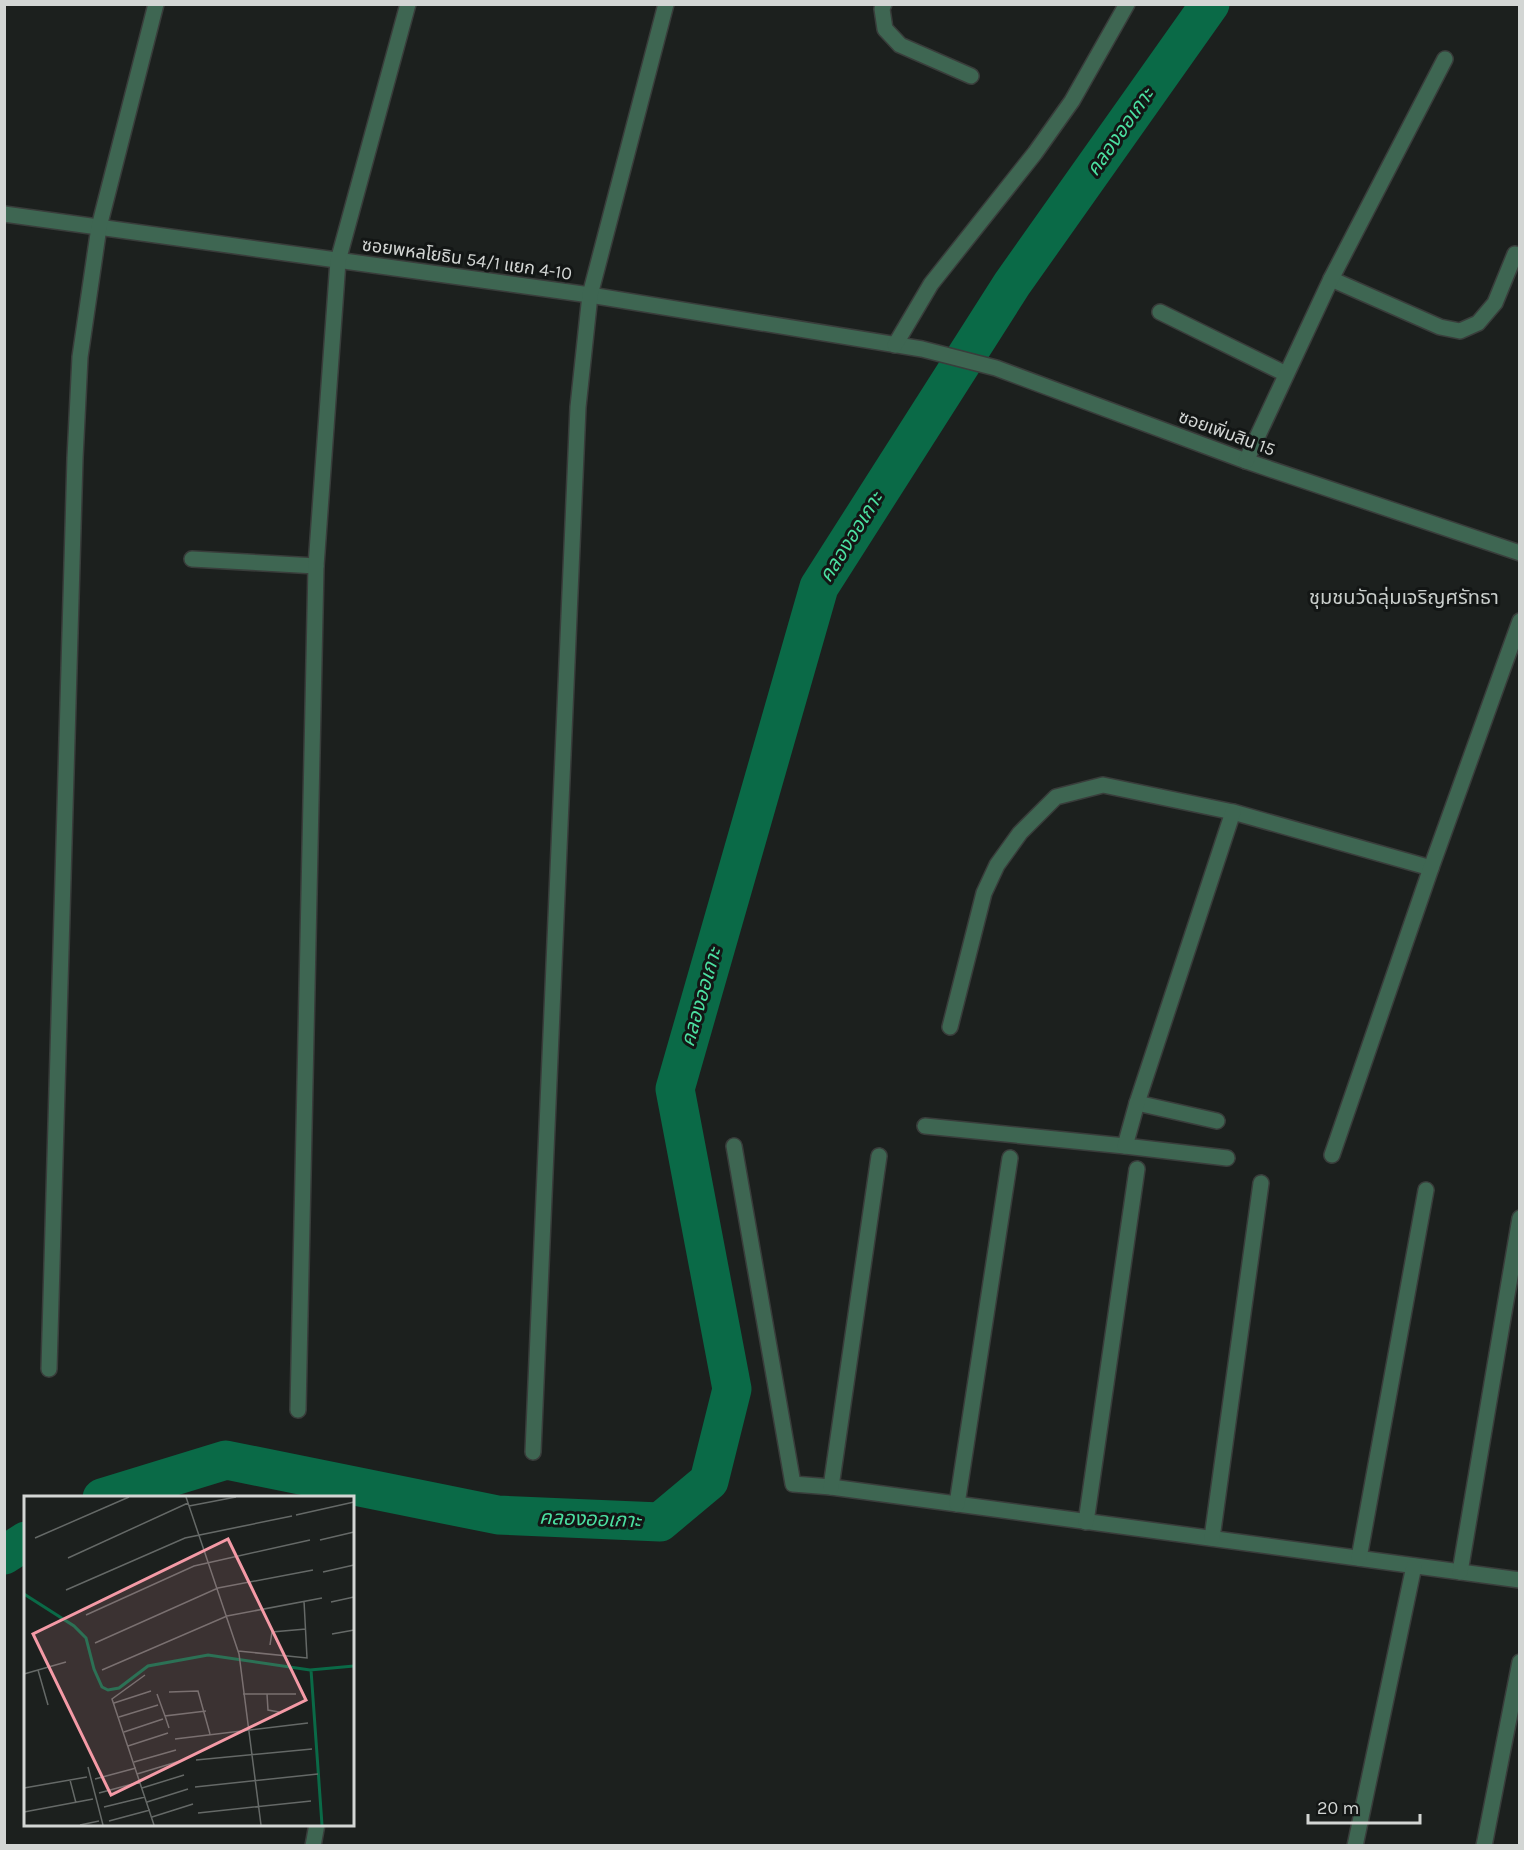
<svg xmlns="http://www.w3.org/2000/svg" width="1524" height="1850" viewBox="0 0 1524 1850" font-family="Karla,'Noto Sans Thai',sans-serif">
	<rect width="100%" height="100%" fill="#1c201e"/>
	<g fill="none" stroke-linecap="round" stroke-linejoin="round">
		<!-- canal -->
		<g stroke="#0a6a47" stroke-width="39">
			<path d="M102,1498l124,-38 272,55 162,7 49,-41 23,-92 -57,-300 144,-502 193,-303 198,-280"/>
			<path d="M4,1555l22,-14"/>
		</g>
		<!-- minor casing -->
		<g stroke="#393d3b" stroke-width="18">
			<g id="minor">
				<path d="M884,4l-2,5 3,20 15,16 71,31"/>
				<path d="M4,214l586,81 332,54 74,19 250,93 274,92"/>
				<path d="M1331,279l109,48 20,4 18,-8 17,-20 20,-49"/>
				<path d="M1160,312l126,62"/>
				<path d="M895,345l36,-61 104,-131 37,-52 55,-97"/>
				<path d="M1246,461l85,-182 114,-220"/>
				<path d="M192,559l124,7"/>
				<path d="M950,1027l34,-134 13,-28 23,-32 36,-36 47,-12 130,27 198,56"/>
				<path d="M1137,1103l80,18"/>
				<path d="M925,1126l200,20"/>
				<path d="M734,1146l59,338 38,3 689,93"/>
				<path d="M1332,1155l99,-287 89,-247"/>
				<path d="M1227,1158l-102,-12 12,-43 96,-291"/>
				<path d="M49,1369l26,-911 5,-101 19,-130 57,-223"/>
				<path d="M298,1410l18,-844 22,-305 70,-257"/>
				<path d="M533,1452l45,-1045 12,-112 76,-291"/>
				<path d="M831,1487l48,-331"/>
				<path d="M957,1504l53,-346"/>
				<path d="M1086,1522l51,-353"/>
				<path d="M1212,1538l49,-355"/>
				<path d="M1359,1558l67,-368"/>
				<path d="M1460,1572l60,-354"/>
				<path d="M313,1846l4,-22"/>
				<path d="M1355,1846l59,-280"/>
				<path d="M1484,1846l36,-184"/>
			</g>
		</g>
		<!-- minor -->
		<use href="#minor" stroke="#3e6652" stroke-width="15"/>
	</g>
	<g text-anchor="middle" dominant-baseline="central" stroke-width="6" stroke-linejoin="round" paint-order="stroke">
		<!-- street labels -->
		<g font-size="18" fill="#d3d6d4" stroke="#131615">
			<text transform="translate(467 259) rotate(8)">ซอยพหลโยธิน 54/1 แยก 4-10</text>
			<text transform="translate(1227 433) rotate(20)">ซอยเพิ่มสิน 15</text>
		</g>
		<!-- water labels -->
		<g font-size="20" font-style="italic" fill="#4be0a1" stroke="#131615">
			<text transform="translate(1120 132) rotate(-55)">คลองออเกาะ</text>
			<text transform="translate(851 537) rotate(-58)">คลองออเกาะ</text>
			<text transform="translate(701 997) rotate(-74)">คลองออเกาะ</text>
			<text transform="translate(590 1519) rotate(2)">คลองออเกาะ</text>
		</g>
		<!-- neighbourhood labels -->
		<g font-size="20" fill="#c9cecb" stroke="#131615">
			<text x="1404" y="597">ชุมชนวัดลุ่มเจริญศรัทธา</text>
		</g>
	</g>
	<!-- overview -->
	<g transform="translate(24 1496)">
		<rect width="330" height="330" fill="#1c201e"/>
		<path fill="none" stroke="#0a6a47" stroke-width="3" d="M0,98l50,32 12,12 8,31 8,18 6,3 11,-2 29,-22 60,-11 102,15 44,-4M287,174l11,155"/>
		<path fill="none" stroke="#656967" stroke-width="1.5" d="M162,1l53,157 22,171M165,10l47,-9M272,19l58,-13M11,42l94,-41M296,44l34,-8M44,62l120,-55M299,76l31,-7M42,94l119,-52 107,-22M307,106l23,-5M62,119l108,-49 116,-26M308,138l22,-4M71,147l123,-55 95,-18M246,149l2,-13 34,-3M214,155l69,7 -3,-57M14,174l10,35M78,174l125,-54 95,-18M0,178l42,-12M121,179l-33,24 42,126M145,196l29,-1 12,43M133,198l8,22M219,198h53M243,198l1,16 11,2M90,207l37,-12M95,221l39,-12M145,232l-4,-12 41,-5M100,236l39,-13M151,243l133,-16M104,250l40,-13M172,264l116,-11M110,266l42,-12M64,271l15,58M113,278l43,-13M71,283l41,-11M46,284l6,23M171,291l123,-13M0,292l63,-11M118,292l42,-13M75,297l41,-11M123,306l41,-13M80,311l41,-10M0,316l69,-13M174,317l113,-12M128,321l41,-13M85,325l41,-11M56,329l19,-4"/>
		<path fill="#f49aa6" fill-opacity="0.15" stroke="#f49aa6" stroke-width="3" d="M204,43l78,161 -195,95 -78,-161z"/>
		<rect width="330" height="330" fill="none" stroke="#d3d6d4" stroke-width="3"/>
	</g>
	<!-- border -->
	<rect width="1524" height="1850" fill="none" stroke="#d3d6d4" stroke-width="12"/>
	<!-- scale -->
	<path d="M1308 1814v9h112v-9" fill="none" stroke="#d3d6d4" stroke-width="3"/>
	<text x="1317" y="1814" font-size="18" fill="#d3d6d4" stroke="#131615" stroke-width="4.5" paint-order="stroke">20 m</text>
</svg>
